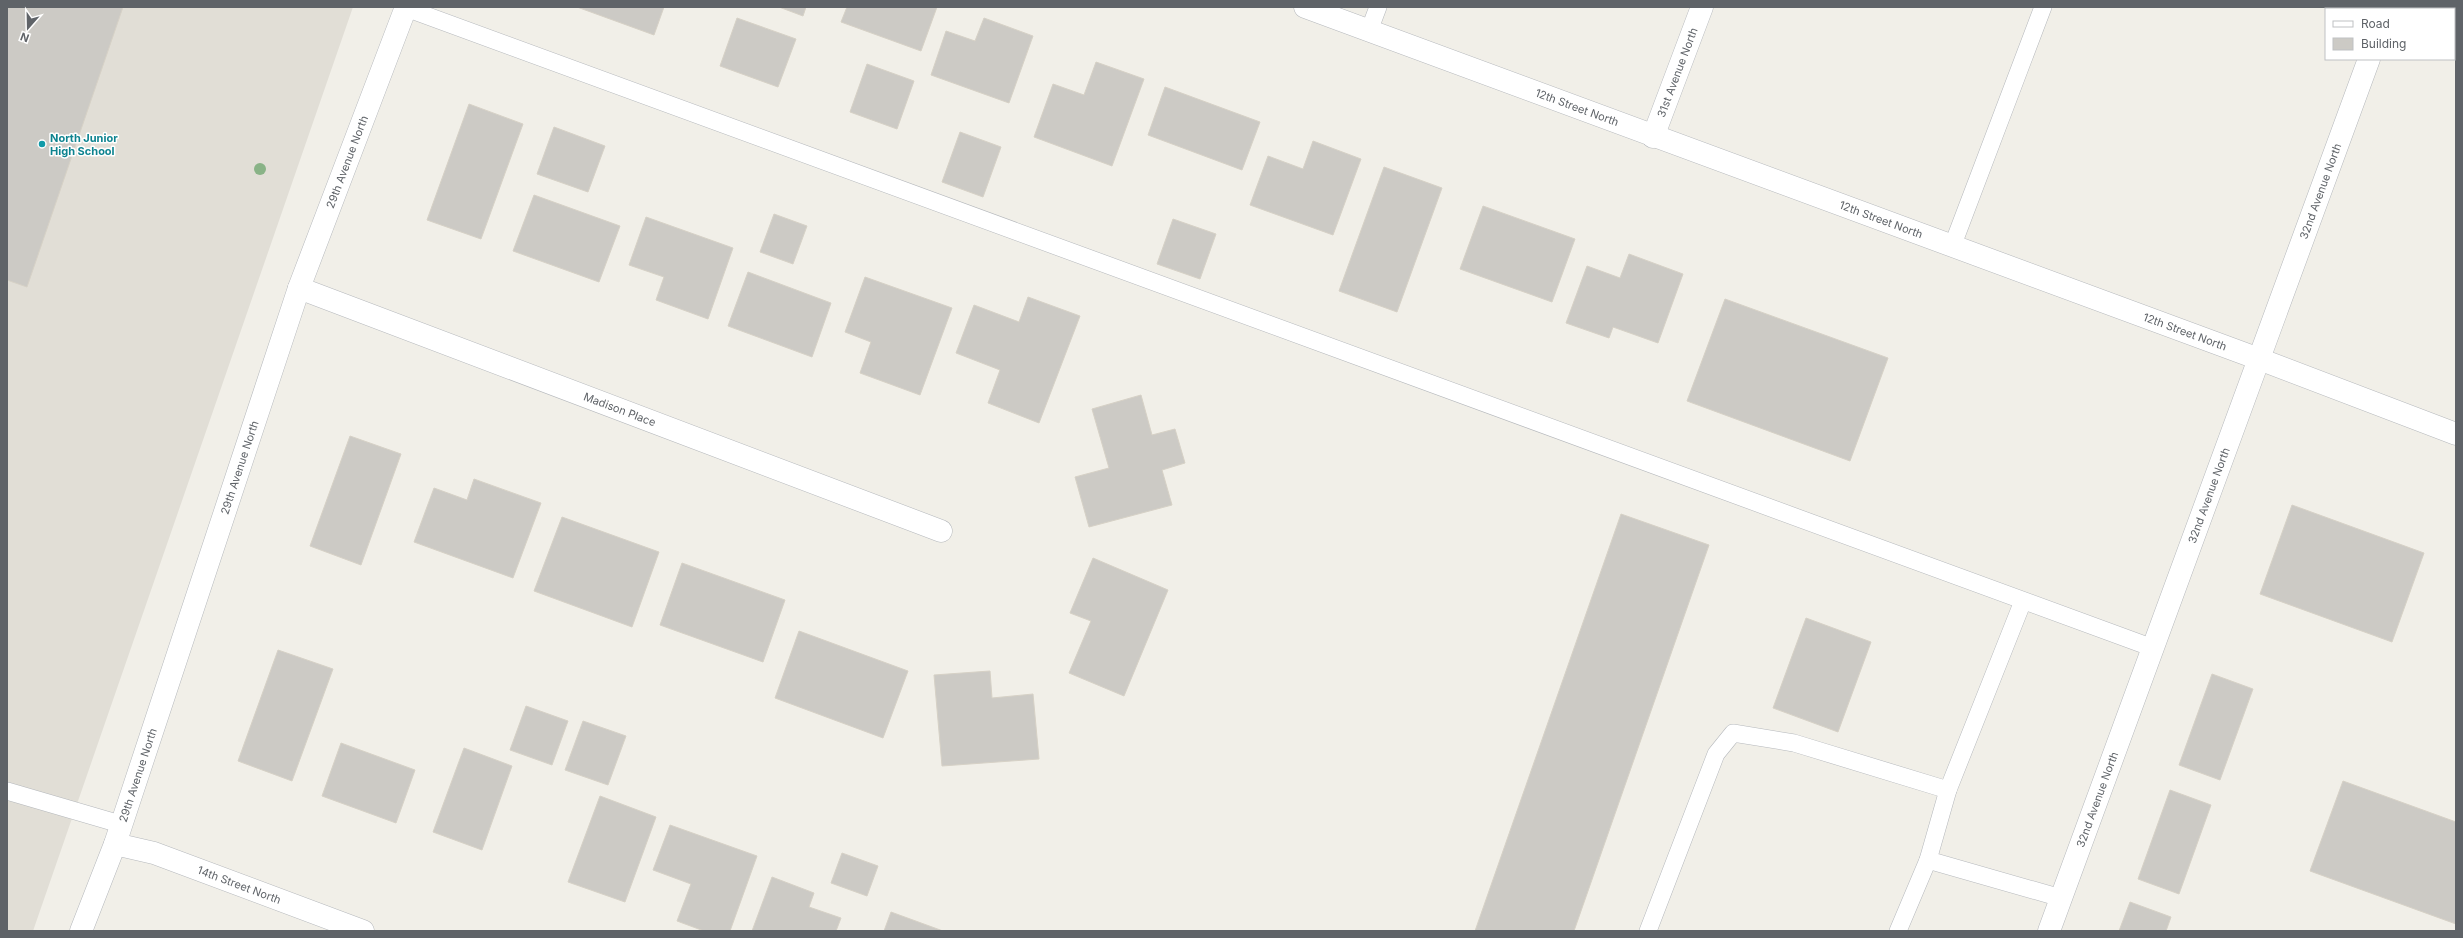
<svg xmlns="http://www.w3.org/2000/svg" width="2463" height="938" viewBox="0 0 2463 938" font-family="Inter,sans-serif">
	<rect width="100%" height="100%" fill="#f1efe8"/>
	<!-- education -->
	<path fill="#e1ded6" d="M7,7h346l-320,924h-26z"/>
	<!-- building -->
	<g fill="#cccac5" stroke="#d6d1c6">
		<path d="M7,7h116l-96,280 -20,-7z"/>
		<path d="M577,7h87l-10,28z"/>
		<path d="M779,7h27l-3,9z"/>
		<path d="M847,7h90l-16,44 -80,-29z"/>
		<path d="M737,18l59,21 -18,48 -58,-21z"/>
		<path d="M984,18l49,18 -24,67 -78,-28 15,-44 29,10z"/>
		<path d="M1096,62l48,17 -32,87 -78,-29 19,-53 31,11z"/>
		<path d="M867,64l47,17 -17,48 -47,-17z"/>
		<path d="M1165,87l95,35 -18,48 -94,-35z"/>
		<path d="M469,104l54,20 -42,115 -54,-19z"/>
		<path d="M554,127l51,19 -17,46 -51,-18z"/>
		<path d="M960,132l41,15 -18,50 -41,-15z"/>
		<path d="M1313,141l48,18 -28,76 -83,-30 18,-49 35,13z"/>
		<path d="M1384,167l58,21 -45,124 -58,-21z"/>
		<path d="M534,195l86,31 -21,56 -86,-31z"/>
		<path d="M1483,206l92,33 -23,63 -92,-33z"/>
		<path d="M774,214l33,12 -14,38 -33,-12z"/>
		<path d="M646,217l87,31 -25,71 -52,-19 8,-23 -35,-12z"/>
		<path d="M1173,219l43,15 -16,45 -43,-15z"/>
		<path d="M1629,254l54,20 -25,69 -45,-16 -4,11 -43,-15 21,-57 33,12z"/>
		<path d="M748,272l83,31 -19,54 -84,-31z"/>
		<path d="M865,277l87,31 -32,87 -60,-22 11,-31 -26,-10z"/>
		<path d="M1028,297l52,19 -41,107 -51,-20 12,-33 -44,-17 18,-48 45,17z"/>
		<path d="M1725,299l163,59 -38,103 -163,-60z"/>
		<path d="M1141,395l11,40 23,-6 10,34 -23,7 10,35 -83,22 -14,-50 34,-9 -17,-59z"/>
		<path d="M350,436l51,18 -40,111 -51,-19z"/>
		<path d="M474,479l67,24 -28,75 -99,-36 20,-54 33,12z"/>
		<path d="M2292,505l132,48 -32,89 -132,-48z"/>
		<path d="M1621,514l88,31 -135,386h-99z"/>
		<path d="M562,517l97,35 -27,75 -98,-36z"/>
		<path d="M1093,558l75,32 -44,106 -55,-23 22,-52 -21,-8z"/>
		<path d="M682,563l103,37 -22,62 -103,-37z"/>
		<path d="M1806,618l65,24 -33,90 -65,-24z"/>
		<path d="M799,631l109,40 -25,67 -108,-40z"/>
		<path d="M278,650l55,19 -41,112 -54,-20z"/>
		<path d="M990,671l2,27 41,-4 6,65 -97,7 -8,-91z"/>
		<path d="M2212,674l41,15 -33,91 -41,-15z"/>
		<path d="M526,706l42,15 -16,44 -42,-15z"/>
		<path d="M583,721l43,15 -18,49 -43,-15z"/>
		<path d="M341,743l74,27 -19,53 -74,-27z"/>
		<path d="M464,748l48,18 -30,84 -49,-18z"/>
		<path d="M2343,781l113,41v102l-146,-53z"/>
		<path d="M2170,790l41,15 -32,89 -41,-15z"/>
		<path d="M600,796l56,21 -31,85 -57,-20z"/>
		<path d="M670,825l87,31 -27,75h-26l-27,-10 14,-37 -38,-14z"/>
		<path d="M842,853l36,13 -11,30 -36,-13z"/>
		<path d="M772,877l42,16 -5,14 32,11 -5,13h-84z"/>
		<path d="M2130,902l41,15 -5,14h-47z"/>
		<path d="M891,912l52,19h-59z"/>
	</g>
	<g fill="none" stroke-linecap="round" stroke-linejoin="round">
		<!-- service casing -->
		<g stroke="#b5b8bc" stroke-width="18">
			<g id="service">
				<path d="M406,8l1747,640"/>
				<path d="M1369,31l9,-24"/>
				<path d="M1952,247l91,-240"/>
				<path d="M1948,790l-20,70 133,38"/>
				<path d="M7,791l113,33"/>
				<path d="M1648,931l68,-177 17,-21 61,10 154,47 75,-189"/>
				<path d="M1898,931l30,-71"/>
			</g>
		</g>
		<!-- minor casing -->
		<g stroke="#b5b8bc" stroke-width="23">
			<g id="minor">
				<path d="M2387,9l1,-2"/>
				<path id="s1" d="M1653,137l49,-130"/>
				<path id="s2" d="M299,288l642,243"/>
				<path id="s3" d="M115,844l39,9 209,78"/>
				<path id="s4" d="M81,931l34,-87 184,-556 107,-281"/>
				<path id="s5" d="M2049,931l320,-872"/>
			</g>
		</g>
		<!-- tertiary casing -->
		<g stroke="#b5b8bc" stroke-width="23">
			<g id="tertiary">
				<path id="s6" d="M1305,7l954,352 197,75"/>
			</g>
		</g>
		<!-- service -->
		<use href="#service" stroke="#fff" stroke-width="17"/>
		<!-- minor -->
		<use href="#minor" stroke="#fff" stroke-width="22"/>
		<!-- tertiary -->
		<use href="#tertiary" stroke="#fff" stroke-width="22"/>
	</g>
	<!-- trees -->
	<circle fill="#89b387" cx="260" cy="169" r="6"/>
	<!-- markers -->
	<circle fill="#0f9aa8" stroke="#fff" stroke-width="1.5" cx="42" cy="144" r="4"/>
	<g text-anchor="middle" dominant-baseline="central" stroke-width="3" stroke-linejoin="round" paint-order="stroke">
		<!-- street labels -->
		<g font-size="11" fill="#5f6368" stroke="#fff">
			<text stroke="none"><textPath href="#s1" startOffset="69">31st Avenue North</textPath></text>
			<text stroke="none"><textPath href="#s6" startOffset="290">12th Street North</textPath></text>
			<text stroke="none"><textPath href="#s4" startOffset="814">29th Avenue North</textPath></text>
			<text stroke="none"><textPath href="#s5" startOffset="788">32nd Avenue North</textPath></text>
			<text stroke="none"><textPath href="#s6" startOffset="614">12th Street North</textPath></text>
			<text stroke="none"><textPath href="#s6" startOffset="938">12th Street North</textPath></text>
			<text stroke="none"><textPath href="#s2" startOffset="343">Madison Place</textPath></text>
			<text stroke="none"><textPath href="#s4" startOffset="490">29th Avenue North</textPath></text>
			<text stroke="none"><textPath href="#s5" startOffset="464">32nd Avenue North</textPath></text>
			<text stroke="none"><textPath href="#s4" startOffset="166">29th Avenue North</textPath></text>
			<text stroke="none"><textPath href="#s5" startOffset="140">32nd Avenue North</textPath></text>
			<text stroke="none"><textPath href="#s3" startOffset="131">14th Street North</textPath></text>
		</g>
		<!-- culture labels -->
		<g font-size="11" font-weight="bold" fill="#0d838f" stroke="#fff" text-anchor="start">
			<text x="50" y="138">North Junior<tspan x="50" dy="13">High School</tspan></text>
		</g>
	</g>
	<!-- border -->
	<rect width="2463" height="938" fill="none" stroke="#5f6368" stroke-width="16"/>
	<!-- legend -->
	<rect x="2325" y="8" width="130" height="52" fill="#ffffff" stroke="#bfc1c3"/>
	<rect x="2333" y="21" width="20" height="6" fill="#ffffff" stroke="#bfc1c3"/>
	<text x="2361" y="28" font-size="12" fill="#5f6368">Road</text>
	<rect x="2333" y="38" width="20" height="12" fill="#cccac5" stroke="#bfc1c3"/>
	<text x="2361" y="48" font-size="12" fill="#5f6368">Building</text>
	<!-- north arrow -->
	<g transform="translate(28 28) rotate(200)" stroke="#ffffff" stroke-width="3" paint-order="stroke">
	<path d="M0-3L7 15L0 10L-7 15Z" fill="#5f6368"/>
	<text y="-6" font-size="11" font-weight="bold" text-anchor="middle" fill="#5f6368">N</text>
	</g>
</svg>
